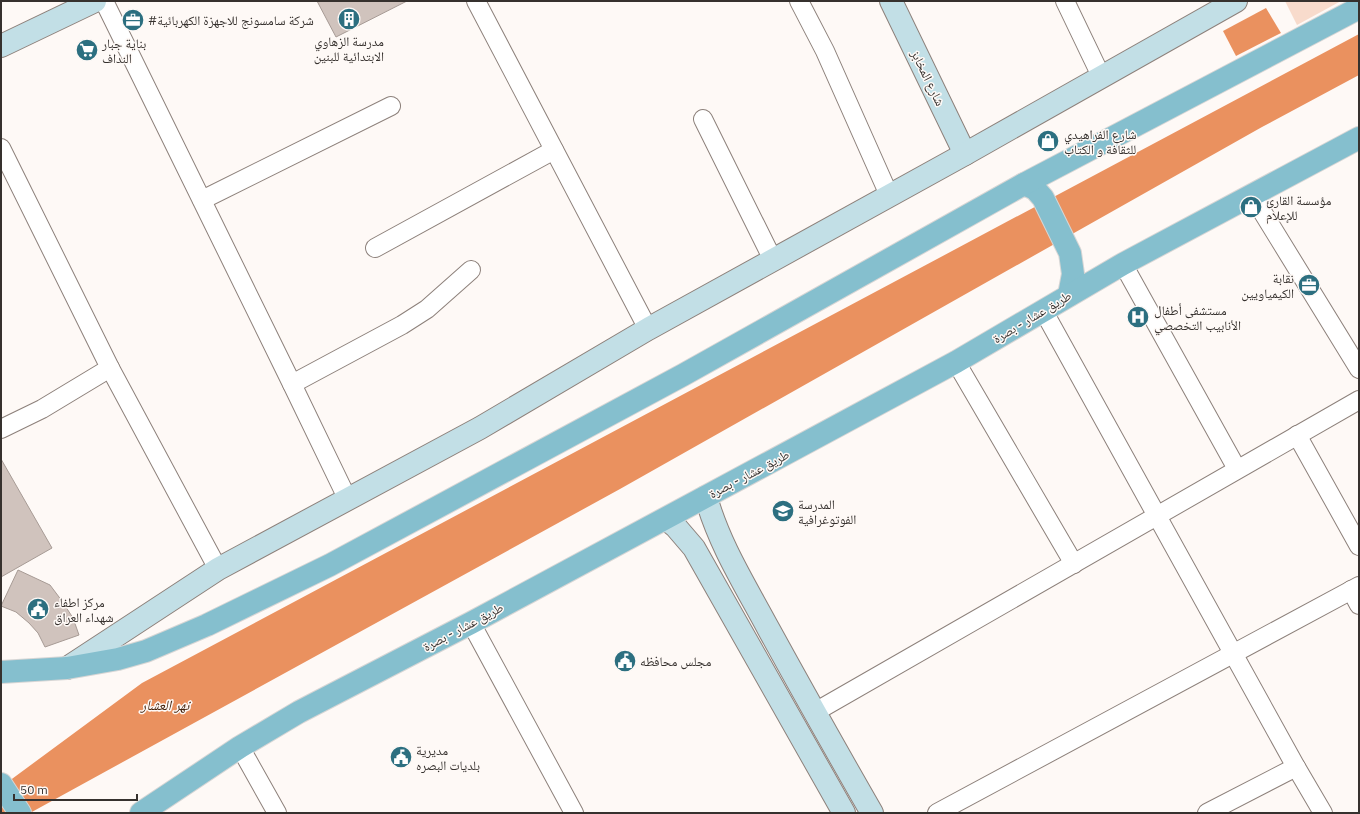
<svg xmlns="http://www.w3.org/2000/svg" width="1360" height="814" viewBox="0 0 1360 814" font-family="'IBM Plex Sans','Noto Naskh Arabic',sans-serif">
	<rect width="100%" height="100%" fill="#fef9f6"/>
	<!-- green -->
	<path fill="#f8dbcc" d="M1285,1h56l-44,24z"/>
	<!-- water -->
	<g fill="#ea915f">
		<path d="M1266,8l15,25 -45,23 -13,-25z"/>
		<path d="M1359,34v41l-97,52 -642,362 -590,324h-29v-26l141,-104z"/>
	</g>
	<!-- building -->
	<g fill="#d0c3bd" stroke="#a79b95">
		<path d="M317,1h90l-71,36z"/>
		<path d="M1,459l51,89 -51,29z"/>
		<path d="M18,570l32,15 12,16 11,17 6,17 -34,12 -7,-14 -9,-10 -13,-11 -15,-6z"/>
	</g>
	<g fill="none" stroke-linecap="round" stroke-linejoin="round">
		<!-- street casing -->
		<g stroke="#8d817b" stroke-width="20">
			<g id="street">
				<path d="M104,1l188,383 56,116"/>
				<path d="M476,1l172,328"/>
				<path d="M799,1l26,50 64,144"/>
				<path d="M1065,1l36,75"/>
				<path d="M703,119l70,141"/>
				<path d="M1,148l109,220 108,201"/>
				<path d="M1252,195l107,174"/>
				<path d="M202,200l189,-94"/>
				<path d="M375,248l179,-98"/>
				<path d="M1123,264l114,205"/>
				<path d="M1043,310l253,457 27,46"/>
				<path d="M956,362l118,202"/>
				<path d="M292,384l110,-59 25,-16 44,-39"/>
				<path d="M1,429l41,-20 68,-41"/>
				<path d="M1297,435l62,111"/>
				<path d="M1351,590l8,15"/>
				<path d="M471,623l103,190"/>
				<path d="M815,712l544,-312"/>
				<path d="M240,747l37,66"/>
				<path d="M937,813l422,-227"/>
				<path d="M1207,813l89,-46"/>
			</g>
		</g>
		<!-- secondary casing -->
		<g stroke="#8d817b" stroke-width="24">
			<g id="secondary">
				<path d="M891,1l74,153"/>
				<path d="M1,46l94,-45"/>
				<path d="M706,497c13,47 39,88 62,131 34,62 69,124 104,185"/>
				<path d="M666,519l10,8 18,21 150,265"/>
				<path d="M67,668l151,-99 262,-141 168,-99 317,-175 271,-153"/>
			</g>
		</g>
		<!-- primary casing -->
		<g stroke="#d7d6d5" stroke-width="24">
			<g id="primary">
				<path d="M1024,184l11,5 8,9 27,55 3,21 -4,21"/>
				<path d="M1,672l66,-4 51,-9 28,-8 61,-26 123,-60 353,-190 341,-191 335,-176"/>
				<path d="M1,784l19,29"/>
				<path d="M141,813l99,-66 59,-35 172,-89 485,-261 167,-98 236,-126"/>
			</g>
		</g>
		<!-- street -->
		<use href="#street" stroke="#fff" stroke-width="18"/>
		<!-- secondary -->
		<use href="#secondary" stroke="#c2dfe6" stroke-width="22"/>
		<!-- primary -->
		<use href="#primary" stroke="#85bfce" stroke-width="22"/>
	</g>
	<!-- icons -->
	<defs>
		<g id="building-disc" transform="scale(1.15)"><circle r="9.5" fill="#2c6f80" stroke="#fef9f6"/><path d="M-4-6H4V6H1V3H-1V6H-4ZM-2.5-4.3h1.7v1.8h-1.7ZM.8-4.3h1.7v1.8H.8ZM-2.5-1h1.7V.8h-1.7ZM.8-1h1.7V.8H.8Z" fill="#fff"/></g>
		<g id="office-disc" transform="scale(1.15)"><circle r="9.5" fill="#2c6f80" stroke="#fef9f6"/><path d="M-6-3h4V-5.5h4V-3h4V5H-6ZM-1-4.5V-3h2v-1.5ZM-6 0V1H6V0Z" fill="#fff"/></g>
		<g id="supermarket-disc" transform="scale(1.15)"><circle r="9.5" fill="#2c6f80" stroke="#fef9f6"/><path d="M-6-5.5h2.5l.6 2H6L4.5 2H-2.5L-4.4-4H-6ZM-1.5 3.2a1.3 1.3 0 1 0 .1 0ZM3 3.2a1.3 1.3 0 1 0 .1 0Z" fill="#fff"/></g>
		<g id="shop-disc" transform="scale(1.15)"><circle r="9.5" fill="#2c6f80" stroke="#fef9f6"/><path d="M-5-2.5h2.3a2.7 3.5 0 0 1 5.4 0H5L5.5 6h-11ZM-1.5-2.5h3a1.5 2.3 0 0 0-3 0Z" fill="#fff"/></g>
		<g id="hospital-disc" transform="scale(1.15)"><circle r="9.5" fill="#2c6f80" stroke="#fef9f6"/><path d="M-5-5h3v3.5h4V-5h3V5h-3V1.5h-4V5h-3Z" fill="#fff"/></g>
		<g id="school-disc" transform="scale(1.15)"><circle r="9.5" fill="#2c6f80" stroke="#fef9f6"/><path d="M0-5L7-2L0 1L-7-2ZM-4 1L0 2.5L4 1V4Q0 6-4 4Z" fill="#fff"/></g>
		<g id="civic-disc" transform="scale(1.15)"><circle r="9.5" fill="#2c6f80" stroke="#fef9f6"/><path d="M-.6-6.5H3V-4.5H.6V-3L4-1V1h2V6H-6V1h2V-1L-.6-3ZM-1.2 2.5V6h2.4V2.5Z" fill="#fff"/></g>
	</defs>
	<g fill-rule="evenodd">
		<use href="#building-disc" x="349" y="19"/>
		<use href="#office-disc" x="133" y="20"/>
		<use href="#supermarket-disc" x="87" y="50"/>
		<use href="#shop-disc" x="1048" y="141"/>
		<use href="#shop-disc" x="1251" y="207"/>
		<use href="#office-disc" x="1309" y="285"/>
		<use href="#hospital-disc" x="1138" y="317"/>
		<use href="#school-disc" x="783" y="511"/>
		<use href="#civic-disc" x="38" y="609"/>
		<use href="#civic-disc" x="625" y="661"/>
		<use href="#civic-disc" x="401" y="757"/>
	</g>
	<g text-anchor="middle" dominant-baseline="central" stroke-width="3" stroke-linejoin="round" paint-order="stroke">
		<!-- poi labels -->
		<g font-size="13" fill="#36312e" stroke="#fef9f6" text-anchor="start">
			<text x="148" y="20">#شركة سامسونج للاجهزة الكهربائية</text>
			<text x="349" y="41" text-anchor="middle">مدرسة الزهاوي<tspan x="349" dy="15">اﻻبتدائية للبنين</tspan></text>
			<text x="102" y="43">بناية جبار<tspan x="102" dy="15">النداف</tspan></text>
			<text x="1064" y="134">شارع الفراهيدي<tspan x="1064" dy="15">للثقافة و الكتاب</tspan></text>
			<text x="1266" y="200">مؤسسة القارئ<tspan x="1266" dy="15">للإعلام</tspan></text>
			<text x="1294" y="278" text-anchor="end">نقابة<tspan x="1294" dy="15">الكيمياويين</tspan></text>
			<text x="1154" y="310">مستشفى أطفال<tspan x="1154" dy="15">الأنابيب التخصصي</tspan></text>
			<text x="798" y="504">المدرسة<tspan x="798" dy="15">الفوتوغرافية</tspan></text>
			<text x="54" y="602">مركز اطفاء<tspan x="54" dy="15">شهداء العراق</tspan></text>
			<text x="640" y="661">مجلس محافظه</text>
			<text x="416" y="750">مديرية<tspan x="416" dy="15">بلديات البصره</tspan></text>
		</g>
		<!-- street labels -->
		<g font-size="13" fill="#36312e" stroke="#fef9f6">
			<text transform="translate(928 78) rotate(64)">شارع المخابز</text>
			<text transform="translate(1032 317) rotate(-31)">طريق عشار - بصرة</text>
			<text transform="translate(749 474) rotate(-28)">طريق عشار - بصرة</text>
			<text transform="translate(463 627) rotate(-28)">طريق عشار - بصرة</text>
		</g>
		<!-- water labels -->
		<g font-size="14" font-style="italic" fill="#44220c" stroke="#fef9f6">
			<text x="165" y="705">نهر العشار</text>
		</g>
	</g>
	<!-- border -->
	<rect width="1360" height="814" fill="none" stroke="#36312e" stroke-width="4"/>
	<!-- scale -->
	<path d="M14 794v6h123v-6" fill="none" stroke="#36312e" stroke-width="2"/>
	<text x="20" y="794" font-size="12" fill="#36312e" stroke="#fef9f6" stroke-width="3" paint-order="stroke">50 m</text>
</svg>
